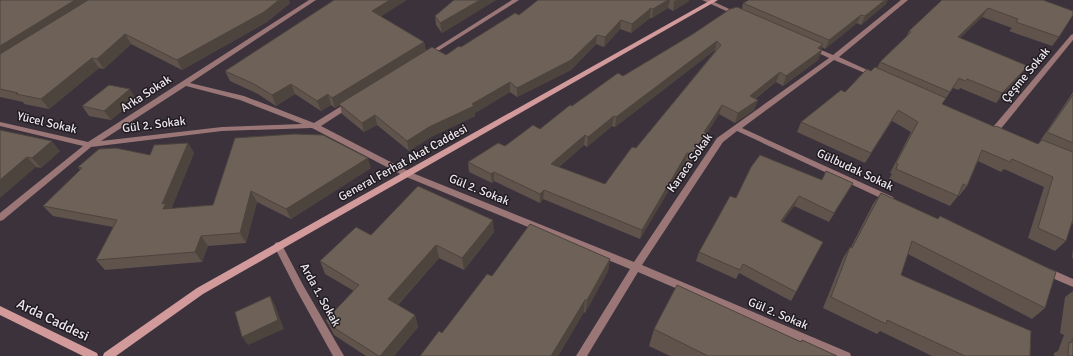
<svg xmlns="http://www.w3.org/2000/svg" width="1073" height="356" viewBox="0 0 1073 356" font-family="Signika,sans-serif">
	<rect width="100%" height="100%" fill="#3b323c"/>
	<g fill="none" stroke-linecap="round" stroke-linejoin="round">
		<!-- street -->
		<g fill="#9a7676" fill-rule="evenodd">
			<path d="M309,0h7l-126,83 54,13 70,27 34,-21h4l2,2 -2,2 -31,20 89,46 224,90 83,-124 112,-80 -19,-9v-2h4l19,8 68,-55h7l-69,57 37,17v2h-4l-38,-16 -92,68 151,69 1,2 -1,2h-6l-150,-70 -14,11 -81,123 208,88 1,3h-17l-196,-84 -51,84h-11l54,-87 -226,-93 -92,-48 -90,3 -131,16 -88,73 -3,1v-8l83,-67 -83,-20v-4l88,20zM186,86l54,14 62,24 -80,3 -121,14z"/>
			<path d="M512,0h7l-89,56h-4l-1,-1z"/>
			<path d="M702,0h8l30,14 -3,2 -2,-1z"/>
			<path d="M1073,34v6l-74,91h-6l-1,-2 1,-2 78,-92z"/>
			<path d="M278,242l3,1 22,42 41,71h-11l-36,-65 -23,-45 1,-3z"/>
			<path d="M1046,267l27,12v8l-30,-13 -2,-3 2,-3z"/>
		</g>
		<!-- secondary -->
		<g fill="#d29a9b" fill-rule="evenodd">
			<path d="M711,0h7l-515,294 -87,62h-13l1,-3 93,-65z"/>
			<path d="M0,306l97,47 1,3h-15l-83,-41z"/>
		</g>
	</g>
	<!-- wall -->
	<g fill="#5f534c" fill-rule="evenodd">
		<path d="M0,0l290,3 -23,19 -85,48 -51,-26 -27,25 -5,-1 -50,41 -25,-5 -1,-2 -23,-5z"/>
		<path d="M454,0h42l-54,33 -6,-8 -1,-9z"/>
		<path d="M538,0h151v1l-16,10 -5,-3 -16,10h-2l-19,15 -11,-4 -16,18 -8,-3 -25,26 -54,27 -7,-5 -35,21v3l-44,21 -22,14 -32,-26 -13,7 -22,-18 -2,-9 -5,3 -4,-3 -10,6 -26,-17 -19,12 -18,-12 -28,-13 -5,-10 156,-54 43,25 2,9 20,4 15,-8 58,-32z"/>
		<path d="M942,0h101l16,37 -7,9 -43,-15 3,-3 -30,-11 -22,21 61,37 -25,28 -36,-15 -1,2 -6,-2 -11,16 53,23 43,17 35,-52v132l-1,-1 -6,18 -11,10 -27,-13 16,-51 -40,-18 -3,3 -23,-11 -11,25 -8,10h-1l-8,10 -61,-27 3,-5 -2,-1 21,-41 -19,-11 -27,42 -68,-31 4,-10 44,-30 26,-21 6,-3 3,-6 26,-25 3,-6z"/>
		<path d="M743,3l143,1 -25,21 -4,-2 -32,26 -3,-2 -1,3h1l-4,10 -35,26 -7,-4 -21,17 3,1 -4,10 -19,13 -16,-9 -12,19 -2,10 -15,22 -5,-2 -45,76 -97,-40 -3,4 -46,-22 -2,2 -23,-11 -1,-10 37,-16 35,-17 32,-23 51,-30 119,-67zM715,50v1l-79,97 -31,36 -46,-17 25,-22 3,2 25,-21 3,1z"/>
		<path d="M136,99l-25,21 -22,-4 -7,-10z"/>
		<path d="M0,130l60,21 -19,17 -5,-1z"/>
		<path d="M235,138l136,30 -80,51 -34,-17 -11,41 -38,3 -6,16 -97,8 -9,-10 17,-33 -60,-11 -10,-10 37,-36 -2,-3 72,-12 38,-12 6,10 -23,56 42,-4z"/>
		<path d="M822,179l31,4 -24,39 -35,-16 -12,16 14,70 -5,9 -52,-28 -3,6 -40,-18 3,-9 37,-54z"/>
		<path d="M881,193l57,26 2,-3 105,92 -13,11 -124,-65 -7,21 129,81h-98l-52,-25 -3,3 -54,-26 20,-50 7,-11h1l22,-43z"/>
		<path d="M494,232l-30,38 -25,-12 -41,47 17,10 3,12 -24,29h-28l-32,-21 -8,-15 28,-29 -29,-17 -5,-13 51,-26z"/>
		<path d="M1073,249v9h-1z"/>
		<path d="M610,259l-2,12 -23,42 -1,-1 -26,44h-138l22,-23 50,-57z"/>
		<path d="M1073,291v65h-19v-3l4,-2 6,-16 -4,-2 5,-36z"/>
		<path d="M654,329l146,13 2,-2 35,16h-167l-21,-10z"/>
	</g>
	<!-- shaded-wall -->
	<g fill="#4d443e">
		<path d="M75,0h21l-96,61v-15z"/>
		<path d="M279,0h10l1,3 -23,19 -85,48 -5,-10z"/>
		<path d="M390,0h17l-33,21 -2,-10z"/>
		<path d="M480,0h16l-54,33 -2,-10z"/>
		<path d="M668,0h2l-2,8 -16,10 1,-9z"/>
		<path d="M677,0h12v1l-16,10 1,-10z"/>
		<path d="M884,0h4l-2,4 -25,21 4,-9z"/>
		<path d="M651,8l-1,10 -19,15 1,-9z"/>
		<path d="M988,8l-6,9 -30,29 6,-9z"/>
		<path d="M861,15l-4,8 -32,26 4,-9z"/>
		<path d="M621,20l-1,9 -16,18 1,-10z"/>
		<path d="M125,34l6,10 -27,25 -7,-10z"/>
		<path d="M597,35l-1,9 -25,26 -54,27v-9z"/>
		<path d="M717,41l-2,9 -100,77 1,-10z"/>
		<path d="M424,42l2,10 -91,56 -3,-10z"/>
		<path d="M823,44l-3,7 2,-1 -4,10 -35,26 3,-10z"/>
		<path d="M92,58l7,10 -50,41 -8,-10z"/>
		<path d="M1028,66l-7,9 -25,28 6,-10z"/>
		<path d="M780,72l-4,10 -30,23 4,-9z"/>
		<path d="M510,82v10l-35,21v3l-44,21 -22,14 -2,-10 22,-14 43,-23z"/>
		<path d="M291,84l4,10 -19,12 -4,-11z"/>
		<path d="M130,89l6,10 -25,21 -7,-9z"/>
		<path d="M328,94l3,11 -10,6 -4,-10z"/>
		<path d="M758,100l-4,10 -19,13 3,-10z"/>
		<path d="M722,105l-3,9 -17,28 2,-10z"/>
		<path d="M375,115l2,10 -13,7 -2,-9z"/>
		<path d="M614,116l-2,10 -25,21 1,-10z"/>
		<path d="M708,133l-3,10 -15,22 2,-10z"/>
		<path d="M585,135l-1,10 -33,29v-10z"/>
		<path d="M52,141l8,10 -19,17 -9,-10z"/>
		<path d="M188,143l6,10 -23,57 -8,-1 -1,-5z"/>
		<path d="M687,153l-2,10 -45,76 2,-9z"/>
		<path d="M27,157l9,10 -36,31v-18z"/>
		<path d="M368,158l3,10 -80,51 -5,-10z"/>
		<path d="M494,172v9l-2,2 -1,-9z"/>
		<path d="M544,190l-1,9 -3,4v-9z"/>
		<path d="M251,191l6,11 -11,41 -6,-10z"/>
		<path d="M799,196l-5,10 -18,25 5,-10z"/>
		<path d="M493,220l1,12 -30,38 -2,-12z"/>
		<path d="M201,236l7,10 -6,16 -7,-10z"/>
		<path d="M436,245l3,13 -47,53 -4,-12z"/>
		<path d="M610,259l-2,12 -23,42 2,-13z"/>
		<path d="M270,296l5,9 9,24 -36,16 -6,-8z"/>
		<path d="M585,300l-1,12 -26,44h-7z"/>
		<path d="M415,315l3,12 -24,29h-14z"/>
	</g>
	<!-- building -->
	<g fill="#6e6158" stroke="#4d443e" fill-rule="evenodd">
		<path d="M0,0h75l-75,46z"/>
		<path d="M88,0h191l-15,12 -87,48 -52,-26 -28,25 -5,-1 -51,41 -25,-5 2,-1 -18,-4v-35z"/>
		<path d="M334,0h56l-18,11 52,31 -92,56 -4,-4 -11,7 -26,-17 -19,11 -18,-11 -29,-13z"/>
		<path d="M454,0h26l-40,23 -5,-7z"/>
		<path d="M538,0h130l-15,9 -2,-1 -19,16 -11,-4 -16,17 -8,-2 -26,25 -54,28 -7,-6 -38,22 2,2 -45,21 -22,14 -32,-26 -13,8 -23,-19 93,-57 14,8 13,-9 2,1 54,-34 4,2z"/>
		<path d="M749,0h136l-20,16 -4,-1 -32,25 -86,-37z"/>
		<path d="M942,0h101l30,11v4l-14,22 -43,-15 2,-3 -30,-11 -30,29 70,29 -26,27 -35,-14 -2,2 -6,-3 -9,14 -70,-30 31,-30 -2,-1z"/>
		<path d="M737,7l86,37 -5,4 4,2 -36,26 -6,-4 -30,24 8,4 -20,13 -16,-8 -18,27 4,1 -16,22 -5,-2 -45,77 -98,-40 -4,4 -46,-22 -3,2 -23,-12 30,-19 7,3 28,-21 7,4 30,-24 2,1 46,-33 5,3 70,-42 37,-25zM717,41l4,4 -85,103 -4,-1 -27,37 -54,-20 34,-29 3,2 26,-21 2,1z"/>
		<path d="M875,67l71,31 -4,6 53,23 1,-1 42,18 4,-4 31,12v67l-7,22 -28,-13 15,-51 -41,-18 -2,3 -28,-12 -15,36 -4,-2 -5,12 -62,-27 2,-5 -2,-1 22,-41 -20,-12 -27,43 -70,-31 40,-32 4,2 22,-23 4,2z"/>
		<path d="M109,85l21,4 -26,22 -22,-5z"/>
		<path d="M1073,95v48l-26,-11z"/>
		<path d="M0,130l52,11 -20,17 -5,-1 -27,23z"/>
		<path d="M294,134l29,1 45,23 -82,51 -35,-18 -11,42 -39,3 -6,16 -99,8 21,-40 -74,-14 39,-38 -4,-1 21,-18 17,-1 34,7 4,-10 34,-2 -26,61 4,-1 -3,6 50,-4 22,-67z"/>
		<path d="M760,155l62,25 4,-9 27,12 -19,30 -35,-17 -18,25 42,21 -27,50 -53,-28 -3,6 -41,-18 31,-56 6,2 15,-31z"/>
		<path d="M418,186l75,34 -31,38 -26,-13 -48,54 27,16 -35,41h-1l-51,-32 -2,-4 33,-35 -39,-24 36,-34 15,8z"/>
		<path d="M881,193l57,26 2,-3 116,56 -11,36 -133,-67 -11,34 130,56 -1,25h-65l-78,-36 -1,4 -55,-27 19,-50 2,1z"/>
		<path d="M530,224l80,35 -23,41h-2l-34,56h-131l19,-25 3,2 45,-59 5,2z"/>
		<path d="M677,285l124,57 1,-2 35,16h-129l-54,-27z"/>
		<path d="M270,296l8,24 -36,17 -7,-25z"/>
		<path d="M1073,338v18h-5l1,-14 2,1z"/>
	</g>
	<g text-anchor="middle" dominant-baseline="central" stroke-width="3" stroke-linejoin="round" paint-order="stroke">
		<!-- street labels -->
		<g font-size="12" fill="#ece6ed" stroke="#201b20">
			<text transform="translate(1026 75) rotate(-50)">Çeşme Sokak</text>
			<text transform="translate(146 94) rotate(-33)">Arka Sokak</text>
			<text transform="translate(47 123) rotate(13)">Yücel Sokak</text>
			<text transform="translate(154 125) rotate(-7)">Gül 2. Sokak</text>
			<text transform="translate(403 163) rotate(-29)">General Ferhat Akat Caddesi</text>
			<text transform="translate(690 163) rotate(-55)">Karaca Sokak</text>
			<text transform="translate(855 170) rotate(25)">Gülbudak Sokak</text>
			<text transform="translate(479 190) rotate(22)">Gül 2. Sokak</text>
			<text transform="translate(320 295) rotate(61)">Arda 1. Sokak</text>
			<text transform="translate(778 314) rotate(23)">Gül 2. Sokak</text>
		</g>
		<!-- near-street labels -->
		<g font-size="14" fill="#ece6ed" stroke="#201b20">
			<text transform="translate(53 320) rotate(26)">Arda Caddesi</text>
		</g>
	</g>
</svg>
